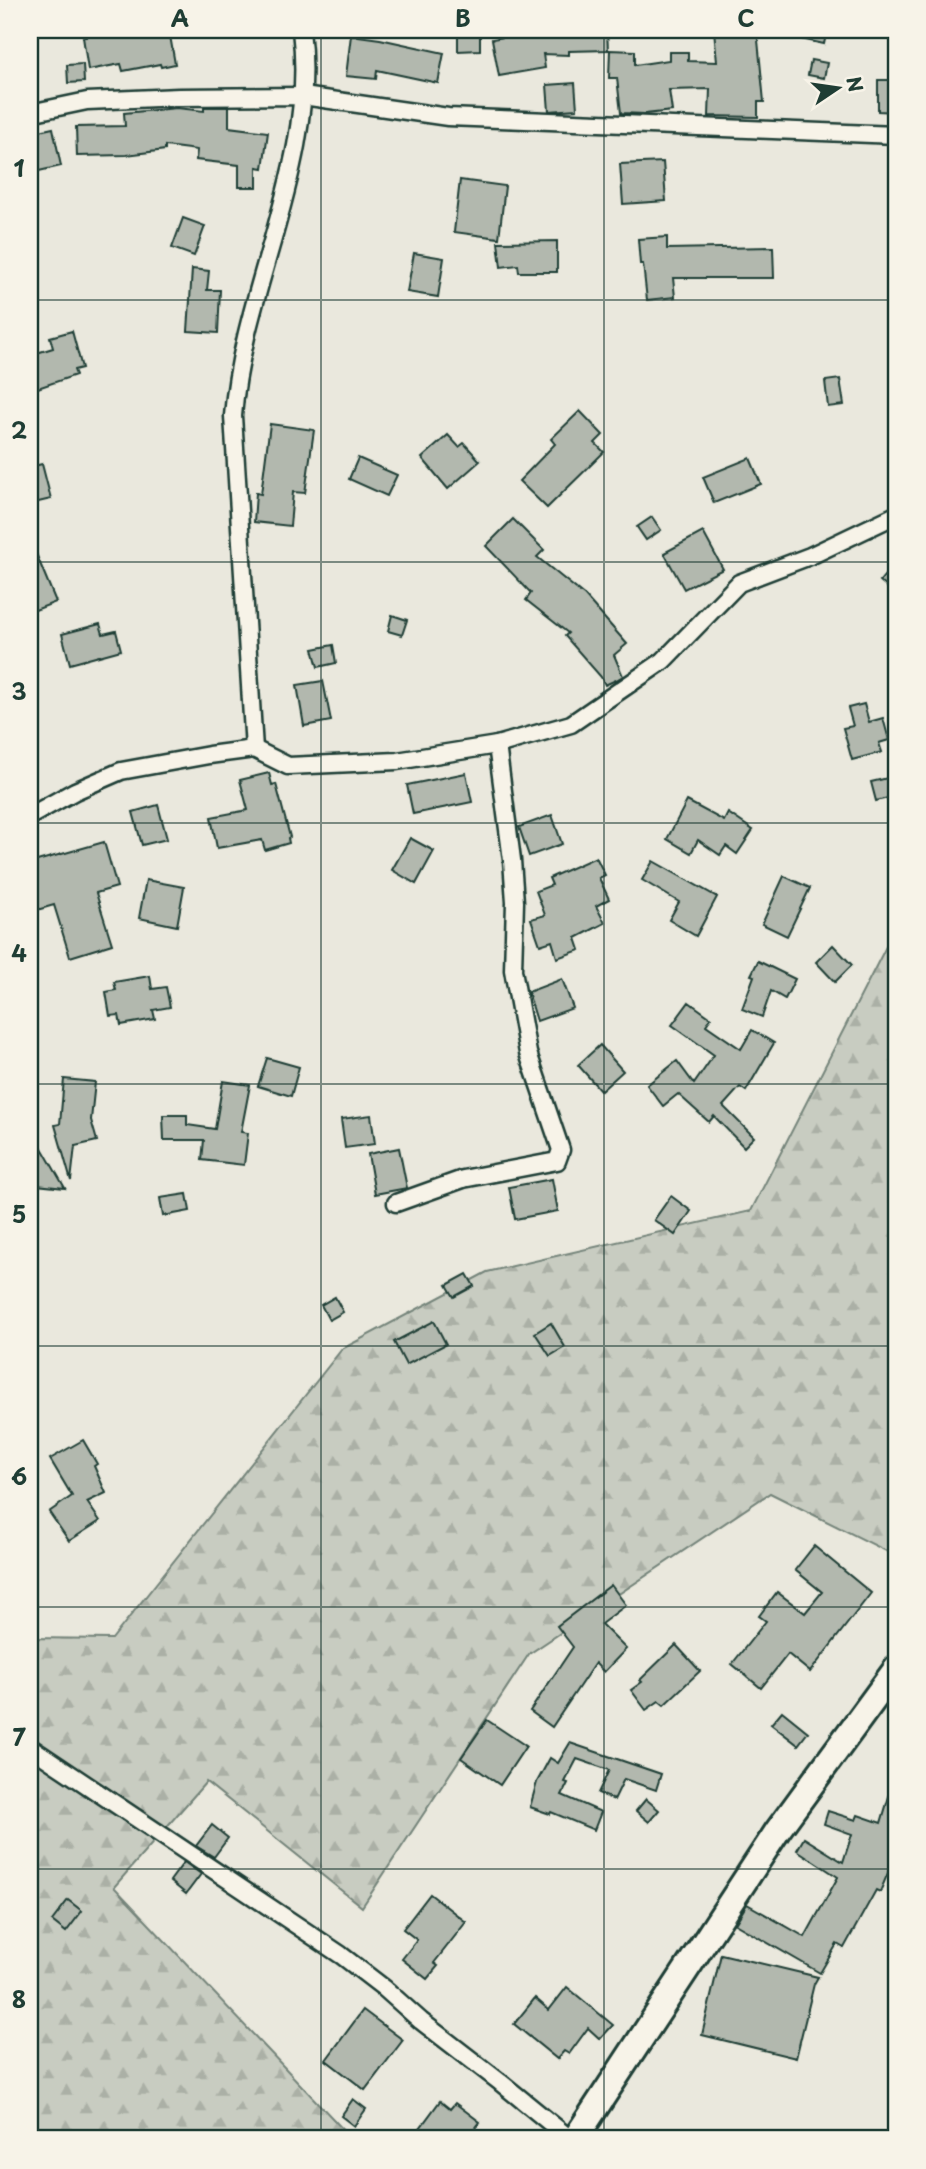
<svg xmlns="http://www.w3.org/2000/svg" width="926" height="2169" viewBox="0 0 926 2169" font-family="'Playpen Sans',sans-serif">
	<defs>
		<pattern id="forest-firs" width="22" height="20" patternUnits="userSpaceOnUse" patternTransform="scale(1.75)"><rect width="22" height="20" fill="#c8ccc1"/><path d="M5 1l3.5 6h-7zM16 11l3.5 6h-7z" fill="#abb0a6"/></pattern>
	</defs>
	<rect width="100%" height="100%" fill="#eae8dd"/>
	<filter id="ink" filterUnits="userSpaceOnUse"><feTurbulence type="fractalNoise" baseFrequency=".0143" numOctaves="2"/><feDisplacementMap in="SourceGraphic" scale="14" xChannelSelector="R" yChannelSelector="G"/><feConvolveMatrix kernelMatrix="1 2 1 2 8 2 1 2 1" color-interpolation-filters="sRGB"/></filter>
	<g filter="url(#ink)">
		<!-- forest -->
		<path fill="url(#forest-firs)" stroke="#74847a" stroke-width="2" d="M896,927v629l-126,-63 -241,161 -167,253 -156,-125 -92,105 238,252h-322v-501l82,1 230,-290 145,-77 264,-61z"/>
		<!-- building -->
		<g fill="#b2b8ae" stroke="#1f3d34" stroke-width="2">
			<path d="M85,30h84l6,34 -14,3 -1,-3 -37,7 -2,-7 -33,6 -5,-33h3z"/>
			<path d="M458,30h22v20l-22,1z"/>
			<path d="M547,30h60l1,20 -39,1v4l-26,-1 2,14 -46,8 -7,-37z"/>
			<path d="M714,30h43l7,72h-6v15l-49,-1 1,-27 -41,1 3,21 -27,3 -24,-1 -4,-35h-8l1,-28 25,1v14l34,-5v-8h19v9l29,1z"/>
			<path d="M787,30h40l-3,14 -37,-8z"/>
			<path d="M351,35l29,4 64,14 -6,30 -61,-13 -1,9 -30,-3z"/>
			<path d="M811,60l16,3 -3,15 -16,-3z"/>
			<path d="M83,64l1,18 -16,1 -1,-18z"/>
			<path d="M878,80h18v32l-18,-1z"/>
			<path d="M575,83l2,26 -28,2 -2,-26z"/>
			<path d="M204,107h25v20l39,5 -5,36 -6,-1v20h-18v-22l-43,-5 1,-10 -32,-4v4l-39,5 -49,1 -1,-29 49,-1 -1,-13 53,-5 27,3z"/>
			<path d="M53,128l8,38 -31,7v-40z"/>
			<path d="M663,162l3,39 -43,3 -3,-40z"/>
			<path d="M460,180l45,6 -6,52 -45,-6z"/>
			<path d="M183,218l22,8 -11,30 -22,-8z"/>
			<path d="M667,237v12l106,-2 1,31h-101l2,19 -28,3 -4,-36h-3l-2,-25z"/>
			<path d="M557,241v31h-38l-1,-7 -17,2 -3,-25z"/>
			<path d="M414,253l30,5 -6,39 -31,-5z"/>
			<path d="M192,269l17,2 -2,19h13l-2,43 -30,-2z"/>
			<path d="M72,331l10,37 -8,2 2,5 -41,14 -5,-16v-18l23,-7 -3,-11z"/>
			<path d="M840,379l4,26 -16,2 -3,-26z"/>
			<path d="M580,411l23,24 -8,8 9,9 -57,56 -28,-27 36,-37 -4,-5z"/>
			<path d="M270,424l44,6 -9,63 -12,-1 -3,34 -36,-4 2,-29 5,1z"/>
			<path d="M448,435l11,12 5,-4 16,18 -32,28 -26,-31z"/>
			<path d="M358,458l39,17 -10,21 -38,-17z"/>
			<path d="M750,458l11,26 -47,19 -11,-26z"/>
			<path d="M42,464l9,35 -21,5v-37z"/>
			<path d="M652,517l9,13 -15,10 -9,-13z"/>
			<path d="M513,519l31,31 -7,7 48,39 42,48 -13,11 9,21 -7,4 -11,5 -4,-8 -36,-41 3,-3 -42,-33 5,-7 -45,-47z"/>
			<path d="M703,532l20,37 -39,20 -20,-36z"/>
			<path d="M30,539l26,63 -26,10z"/>
			<path d="M896,562v33l-16,-14z"/>
			<path d="M392,615l15,5 -5,15 -14,-4z"/>
			<path d="M100,624l3,10 13,-3 5,19 -51,14 -8,-30z"/>
			<path d="M333,645l3,18 -18,4 -5,-18z"/>
			<path d="M323,681l8,40 -27,5 -7,-41z"/>
			<path d="M864,704l5,18 14,-4 6,22 -10,3 3,9 -30,8 -9,-32 10,-2 -5,-18z"/>
			<path d="M269,773l3,12 4,-1 14,53 -2,1 1,5 -24,7 -3,-10 -45,8 -6,-31 37,-7 -8,-30z"/>
			<path d="M466,773l6,29 -59,12 -6,-29z"/>
			<path d="M896,776v20l-20,5 -5,-19z"/>
			<path d="M687,801l37,20 4,-8 25,17 -16,24 -11,-8 -6,9 -22,-15 -7,13 -24,-14z"/>
			<path d="M158,805l9,34 -25,6 -9,-33z"/>
			<path d="M552,815l10,29 -33,12 -10,-29z"/>
			<path d="M410,838l24,13 -18,33 -24,-14z"/>
			<path d="M104,842l13,45 -21,6 16,51 -42,13 -16,-52 -17,5 -7,-24v-23z"/>
			<path d="M596,857l9,18 -6,3 10,21 -13,7 9,17 -29,15 4,12 -23,8 -5,-17 -12,4 -9,-26 14,-4 -9,-24 16,-6 -3,-7z"/>
			<path d="M653,861l64,36 -21,39 -27,-16 10,-18 -37,-22z"/>
			<path d="M784,876l26,12 -23,48 -25,-12z"/>
			<path d="M146,880l38,7 -7,39 -38,-8z"/>
			<path d="M833,945l19,20 -17,17 -19,-20z"/>
			<path d="M758,961l37,18 -10,20 -14,-8 -9,26 -20,-8 12,-33 -3,-1z"/>
			<path d="M150,976l2,13 14,-2 4,20 -17,3 2,9 -34,6 -2,-10 -9,1 -4,-24 10,-2 -2,-8z"/>
			<path d="M562,979l11,29 -36,13 -9,-29z"/>
			<path d="M689,1002l22,16 -5,7 35,24 11,-19 22,13 -28,48 -6,-4 -17,19 31,31 -10,10 -30,-31 -5,6 -31,-28 -15,12 -16,-21 30,-24 17,23 20,-29 -42,-30z"/>
			<path d="M600,1045l23,26 -22,20 -23,-26z"/>
			<path d="M267,1058l32,9 -8,29 -33,-10z"/>
			<path d="M64,1079l31,3 -4,38 6,21 -22,5 -4,35 -16,-56 5,-1z"/>
			<path d="M223,1081l27,4 -9,47 7,1 -4,32 -42,-5 2,-20h-40l-1,-25h24v10l28,4z"/>
			<path d="M371,1115l4,29 -30,4 -4,-29z"/>
			<path d="M42,1148l23,40 -28,-3z"/>
			<path d="M399,1148l8,40 -32,6 -7,-40z"/>
			<path d="M552,1179l6,32 -43,8 -6,-32z"/>
			<path d="M187,1194l3,17 -27,5 -3,-18z"/>
			<path d="M671,1196l20,15 -16,24 -21,-15z"/>
			<path d="M467,1274l7,12 -20,11 -7,-12z"/>
			<path d="M335,1297l8,15 -14,8 -8,-15z"/>
			<path d="M434,1321l12,23 -40,21 -12,-23z"/>
			<path d="M551,1323l14,24 -15,9 -15,-23z"/>
			<path d="M83,1440l14,24 -3,2 12,27 -19,9 13,19 -31,20 -20,-29 23,-16 -22,-37z"/>
			<path d="M814,1546l57,47 -61,79 -22,-18 -27,34 -29,-24 34,-43 -7,-5 18,-24 28,21 17,-21 -27,-22z"/>
			<path d="M611,1585l15,20 -25,19 25,25 -22,23 -9,-9 -43,64 -22,-16 43,-64 -16,-21z"/>
			<path d="M676,1645l24,26 -36,34 -5,-4 -13,9 -15,-20 11,-8 -2,-2z"/>
			<path d="M782,1711l26,21 -10,13 -27,-21z"/>
			<path d="M487,1720l39,26 -26,39 -39,-27z"/>
			<path d="M570,1743l91,31 -5,16 -32,-11 -10,21 -16,-7 11,-23 -32,-11 -12,23 3,1 -6,12 39,17 -7,18 -43,-18 -1,2 -20,-7 7,-25 13,-24 8,5z"/>
			<path d="M893,1783h3v71l-16,38 -4,-2 -32,58 -7,-4 -17,29 -85,-49 12,-20 58,33 33,-60 -41,-27 7,-12 39,24 9,-28 -28,-10 4,-13 28,9 2,-5 23,8z"/>
			<path d="M646,1799l13,11 -10,12 -13,-11z"/>
			<path d="M212,1825l16,13 -14,19 -18,-11z"/>
			<path d="M184,1862l17,12 -15,20 -16,-13z"/>
			<path d="M430,1894l36,28 -32,41 4,3 -11,13 -25,-20 15,-19 -14,-11z"/>
			<path d="M68,1900l14,11 -16,21 -14,-11z"/>
			<path d="M721,1954l97,23 -4,7 -18,74 -94,-23z"/>
			<path d="M567,1987l46,38 -13,14 -12,-11 -19,26 -5,-3 -7,8 -43,-35 21,-26 14,12z"/>
			<path d="M363,2010l40,30 -38,50 -39,-30z"/>
			<path d="M353,2099l13,10 -12,17 -13,-10z"/>
			<path d="M440,2101l10,8 5,-6 25,19 -13,17h-55z"/>
		</g>
		<g fill="none" stroke-linecap="round" stroke-linejoin="round">
			<!-- street casing -->
			<g stroke="#1f3d34" stroke-width="21">
				<g id="street">
					<path d="M30,113l57,-12 92,-4 124,-1 145,21 448,18"/>
					<path d="M254,749l-21,-333c10,-129 85,-254 68,-386"/>
					<path d="M30,816l45,-25 46,-20 88,-16 45,-6 34,17 109,-5 100,-16 74,-21 92,-63 76,-78 71,-27 86,-41"/>
					<path d="M396,1203l67,-24 94,-18 4,-11 -33,-97 -15,-83 2,-68 -3,-42 -15,-115"/>
					<path d="M30,1747l311,208 43,33 37,33 79,61 70,57"/>
				</g>
			</g>
			<!-- primary casing -->
			<g stroke="#1f3d34" stroke-width="30">
				<path id="primary" d="M575,2139l203,-309 118,-161"/>
			</g>
			<!-- street -->
			<use href="#street" stroke="#f7f3e8" stroke-width="16"/>
			<!-- primary -->
			<use href="#primary" stroke="#f7f3e8" stroke-width="24"/>
		</g>
	</g>
	<!-- grid -->
	<path fill="none" stroke="#1f3d34" stroke-width="2" stroke-opacity="0.55" d="M321,30v2109M604,30v2109M30,300h866M30,562h866M30,823h866M30,1084h866M30,1346h866M30,1607h866M30,1869h866"/>
	<!-- margin -->
	<rect width="926" height="2169" fill="none" stroke="#f7f3e8" stroke-width="77"/>
	<!-- north arrow -->
	<g transform="translate(838 88) rotate(77)" stroke="#f7f3e8" stroke-width="5" paint-order="stroke">
	<path d="M0-5L12 26L0 18L-12 26Z" fill="#1f3d34"/>
	<text y="-10" font-size="19" font-weight="bold" text-anchor="middle" fill="#1f3d34">N</text>
	</g>
	<rect x="38" y="38" width="850" height="2092" fill="none" stroke="#1f3d34" stroke-width="2.5"/>
	<g font-size="23" text-anchor="middle" font-weight="bold" fill="#1f3d34">
		<text x="180" y="27">A</text>
		<text x="463" y="27">B</text>
		<text x="746" y="27">C</text>
		<text x="19" y="177">1</text>
		<text x="19" y="439">2</text>
		<text x="19" y="700">3</text>
		<text x="19" y="962">4</text>
		<text x="19" y="1223">5</text>
		<text x="19" y="1485">6</text>
		<text x="19" y="1746">7</text>
		<text x="19" y="2008">8</text>
	</g>
</svg>
